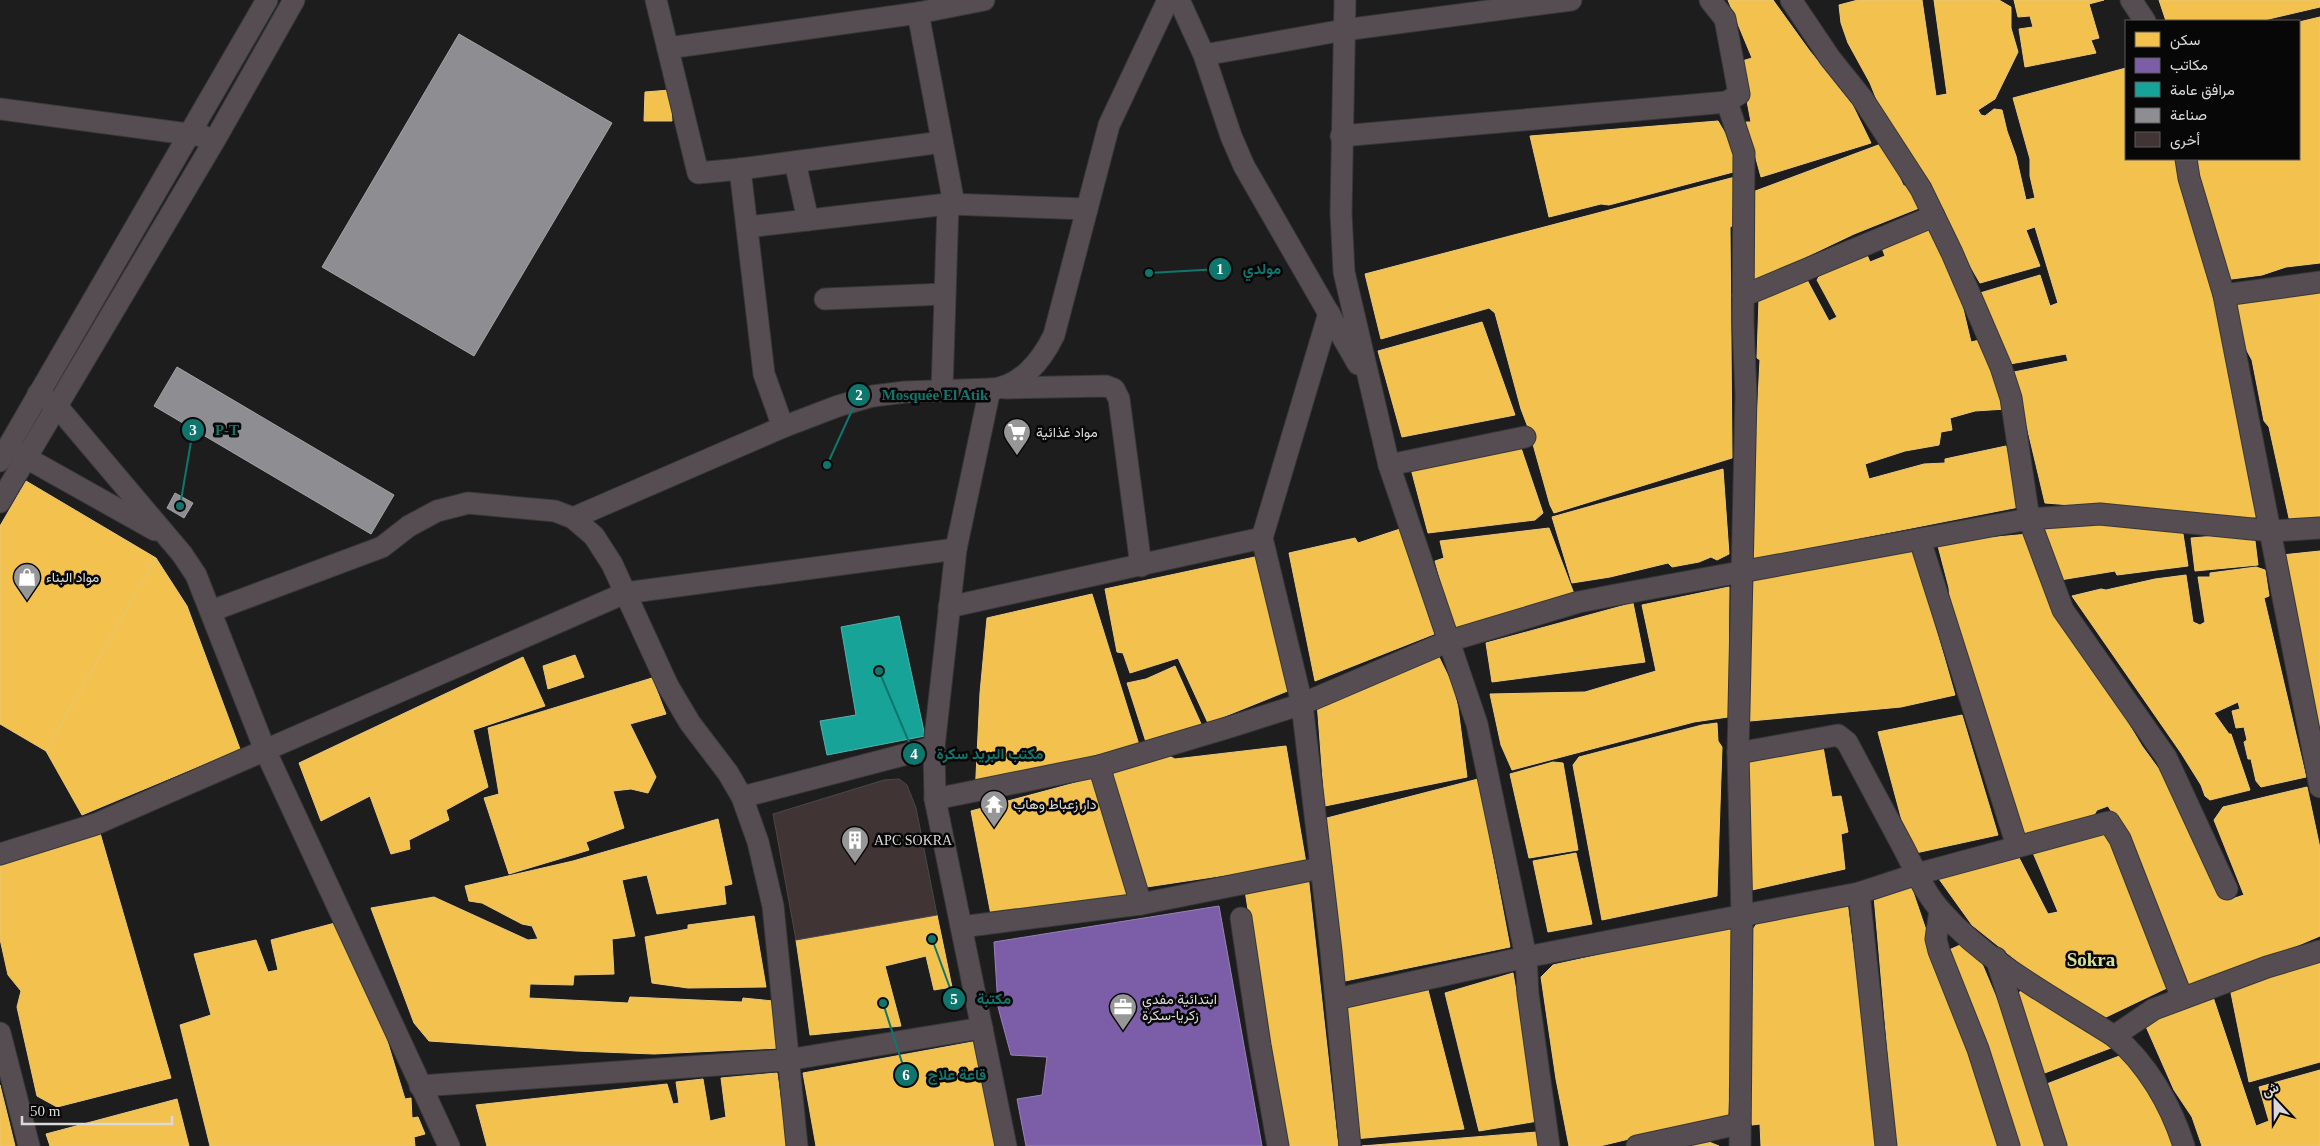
<svg xmlns="http://www.w3.org/2000/svg" width="2320" height="1146" viewBox="0 0 2320 1146" font-family="'Times New Roman',Vazirmatn,serif">
	<rect width="100%" height="100%" fill="#1d1d1d"/>
	<!-- homes -->
	<g fill="#f2c14e" stroke="#ebc878">
		<path d="M1728,0h45l36,50 43,54 19,39 -110,34 -15,-55h5l-9,-47v-14l10,-3z"/>
		<path d="M1858,0h64l14,96 11,-2 -13,-94h65l12,7v21l7,24 -23,47 -17,11 3,5 4,1 9,-7 8,1 5,21 9,25 10,44 9,-2 -5,-22v-17l-17,-61 113,-30v91h54l29,114 30,141 18,103 -55,3 -103,-13 -54,-4 -31,-131 54,-11 -2,-7 -56,10 -30,-71 60,-18 10,31 8,-3 -23,-76 -9,3 14,36 -60,17 -44,-77 -45,-71 -21,-52 -22,-40 -7,-20 -2,-18z"/>
		<path d="M2014,0h90l-15,4 10,34 -8,2 5,13 -71,14 -6,-38 14,-2 -3,-11 -12,1z"/>
		<path d="M2159,0h161v7l-60,14h-94z"/>
		<path d="M2320,17v246l-34,4 -24,8 -38,5 -30,-121h105v-137z"/>
		<path d="M670,90l2,31h-28l1,-29z"/>
		<path d="M1718,121l14,24 5,26 -128,34 -8,-1 -52,13 -19,-81z"/>
		<path d="M1881,144l9,11 13,30 15,9 6,12 -70,28 -103,49 -1,-90z"/>
		<path d="M1735,177l1,47 -6,3 2,231 -178,55 -4,-8 -21,-75 -8,-21 -26,-96 -6,-5 -108,31 -16,-65z"/>
		<path d="M1932,221l24,58 15,63 13,-3 22,70 -31,2 -25,7 2,12 -11,2 -2,13 -34,6 -40,13 4,15 55,-15 21,-1v-4l61,-13 13,61 -266,52 -3,-4 10,-195 -3,-2 2,-59 47,-21 23,43 8,-4 -20,-37 6,-10 41,-22 6,14 15,-6 -6,-16z"/>
		<path d="M2320,290v230l-29,7 -22,-100 -5,-6 -12,-61 -6,-11 -11,-49z"/>
		<path d="M1482,322l33,93 -113,22 -24,-86z"/>
		<path d="M1520,445l23,68 -8,7 -107,13 -18,-68z"/>
		<path d="M1723,469l6,85 -12,6 -6,-3 -12,5 -27,5 -4,-4 -58,14 -38,6 -20,-66z"/>
		<path d="M26,481l130,77 -110,193 -46,-27v-198z"/>
		<path d="M2091,519l88,11 4,4 5,32 -71,9 -2,-4 -61,10 -19,-55z"/>
		<path d="M1549,528l27,71 -121,34 -20,-72 9,-3 -4,-17z"/>
		<path d="M1400,529l34,105 -119,47 -26,-128 66,-15 3,5z"/>
		<path d="M2254,533l4,32 -63,6 -4,-33z"/>
		<path d="M2028,534l76,149 38,63 32,44 55,110 15,-5 -30,-75 9,-13 84,-20 13,61v88l-132,56 -61,-156 -19,-30 -11,4 -6,10 -69,16 -71,-228 -2,-20 -11,-42 28,-6z"/>
		<path d="M1912,545l43,150 -54,12 -151,14 -6,-139z"/>
		<path d="M2320,551v208l-38,-204z"/>
		<path d="M1264,555l14,52 -10,5 19,46 8,30 -87,35 -30,-65 -48,15 -7,-20 -6,-1 -12,-63z"/>
		<path d="M156,558l31,48 53,143 -158,66 -36,-64z"/>
		<path d="M2256,567l9,3 4,26 -5,2 42,179 -45,10 -5,-6 -5,-22h-3l-4,-17 3,-2 -3,-13 -8,1 -4,-17 8,-2 -2,-7 -24,11 15,21h2l19,56 -40,10 -5,-4 -4,-11 -20,-32 -109,-157 29,-7 5,1 49,-11 31,-4 7,47 7,3 5,-3 -7,-45h12v-4z"/>
		<path d="M1729,587l-1,130 -34,5 -182,48 -11,-25 -11,-51 95,-2 71,-21 -14,-66z"/>
		<path d="M1092,594l48,154 -165,49 5,-104 7,-75z"/>
		<path d="M1633,603l12,59 -153,20 -6,-39z"/>
		<path d="M575,655l9,22 -36,12 -5,-23z"/>
		<path d="M523,657l22,49 -72,24 15,57 -42,23 3,10 -40,20 1,9 -19,5 -21,-58 -49,25 -22,-58z"/>
		<path d="M1439,657l14,29 5,22 9,69 -142,29 -8,-104z"/>
		<path d="M1175,666l27,60 -56,16 -19,-59 19,-4z"/>
		<path d="M652,678l14,36 -36,10 26,53 -8,16 -17,-4 -18,2 11,37 -38,14 3,8 -80,24 -25,-76 15,-4 -11,-66z"/>
		<path d="M1962,715l36,120 -87,19 -33,-122z"/>
		<path d="M1717,723l1,18 4,6 -5,149 -115,24 -29,-155 6,-8 123,-32z"/>
		<path d="M1822,741l10,56 9,-1 7,36 -7,2 4,35 -102,23 -1,-136z"/>
		<path d="M1286,746l20,117 -166,25 -28,-118 53,-16 10,5z"/>
		<path d="M1553,762l10,1 15,87 -49,8 -19,-84z"/>
		<path d="M1097,777l34,121 -139,22 -21,-109z"/>
		<path d="M1478,779l32,168 -165,34 -18,-163z"/>
		<path d="M718,819l14,65 -8,2 2,18 -69,10 -10,-39 -25,5 13,56 -23,3 2,35 -40,1 -1,10 -43,-1 -1,14 99,5 2,-6 112,5 1,-4 30,3 7,47 -126,6 -78,-3 -147,-10 -15,-18 -43,-115 63,-11 94,43 10,-1 -6,-13 -10,-2 -40,-21 -13,-2 -4,-15 108,-25z"/>
		<path d="M2107,832l64,154 -67,32 -67,-41 -65,-52 -38,-53 81,-22 33,64 10,-2 -27,-64z"/>
		<path d="M100,833l71,245 -114,29 -20,-11 -20,-89 4,-16 -13,-16 -8,-36v-73z"/>
		<path d="M1576,853l16,71 -44,8 -15,-71z"/>
		<path d="M1308,875l30,271h-53l-41,-262z"/>
		<path d="M1911,886l89,260h-104l-22,-250z"/>
		<path d="M1847,901l31,245h-117l-1,-22 -8,1 -2,-13v-179l9,-12z"/>
		<path d="M937,915l15,72 -18,3 -8,-34 -41,10 16,60 -91,9 -14,-95z"/>
		<path d="M754,916l12,71 -78,1 -36,-5 -7,-46 43,-8v-4z"/>
		<path d="M335,923l48,104 22,72 6,-1 1,20 6,-1 7,17 -11,3 1,9h-205l-30,-121 31,-10 -17,-61 62,-14 12,32 10,-2 -7,-30z"/>
		<path d="M1734,925l-6,190 -128,31h-31l-13,-67 -15,-102 12,-12z"/>
		<path d="M1967,942l16,24 34,81 34,99h-40l-62,-196z"/>
		<path d="M2320,960v102l-71,20 -19,-94z"/>
		<path d="M1513,973l25,148 -59,10 -34,-138z"/>
		<path d="M2029,985l87,61 -74,28 -25,-80z"/>
		<path d="M1428,990l36,139 -110,10 -13,-136z"/>
		<path d="M2213,997l43,129 13,-5 -10,-34 61,-17v76h-118l-10,-29 -18,-27 -30,-68z"/>
		<path d="M978,1041l17,105h-179l-13,-73z"/>
		<path d="M2122,1055l48,67 7,24h-115l-18,-61z"/>
		<path d="M777,1073l10,73h-300l-11,-41 191,-21 6,20 6,-1 -3,-21 27,-3 7,42 16,-4 -5,-39z"/>
		<path d="M0,1085l15,61h-15z"/>
		<path d="M177,1099l12,47h-139l-4,-12z"/>
		<path d="M1537,1132l1,14h-176z"/>
		<path d="M1709,1142l10,4h-30z"/>
	</g>
	<!-- offices -->
	<path fill="#7b5ea7" stroke="#9883b6" d="M1219,906l43,240h-236l-9,-47 25,-4 5,-38 -36,-2 -13,-48 -4,-65z"/>
	<!-- public -->
	<path fill="#17a398" stroke="#52b3ac" d="M899,616l26,120 -98,19 -7,-34 36,-6 -15,-88z"/>
	<!-- industry -->
	<g fill="#8d8d92" stroke="#a4a4a7">
		<path d="M459,34l153,89 -138,233 -152,-89z"/>
		<path d="M177,367l217,128 -23,39 -217,-128z"/>
		<path d="M175,493l18,10 -9,15 -17,-10z"/>
	</g>
	<!-- building -->
	<path fill="#403534" stroke="#484848" d="M899,779l8,6 9,23 21,107 -141,25 -23,-126 111,-34z"/>
	<g fill="none" stroke-linecap="round" stroke-linejoin="round">
		<!-- minor casing -->
		<g stroke="#383737" stroke-width="23">
			<g id="minor">
				<path d="M656,0l42,173 42,-4 24,205 19,53"/>
				<path d="M1179,0l25,55 27,81 13,30 114,198"/>
				<path d="M1345,0l-4,213 3,59 45,193 88,259 49,233 2,37 21,152"/>
				<path d="M1710,0l15,19 14,75 -12,8 17,51 -1,170 3,72 -8,358 4,163 -2,230"/>
				<path d="M1791,0l39,58 32,40 59,91 31,64 49,114 10,31 18,121 34,91 103,147 61,132"/>
				<path d="M2131,0l14,21"/>
				<path d="M918,13l36,191"/>
				<path d="M668,48l250,-35 66,-13"/>
				<path d="M1204,55l140,-25 227,-30"/>
				<path d="M0,109l203,27"/>
				<path d="M1341,136l386,-34"/>
				<path d="M2186,159l3,19 35,117 96,492"/>
				<path d="M795,162l13,58"/>
				<path d="M740,169l202,-27"/>
				<path d="M747,227l201,-23 139,5"/>
				<path d="M2224,295l96,-13"/>
				<path d="M1743,296l191,-80"/>
				<path d="M825,299l119,-5"/>
				<path d="M1329,313l-67,225 40,166 29,247 19,195"/>
				<path d="M1005,388l101,-2 8,3 5,10 22,167"/>
				<path d="M942,390l6,-186"/>
				<path d="M38,394l18,11 126,149 14,21 69,175 184,396"/>
				<path d="M14,451l141,79"/>
				<path d="M0,461l267,-461"/>
				<path d="M1389,465l136,-28"/>
				<path d="M0,502l216,-364 78,-138"/>
				<path d="M1920,540l97,306"/>
				<path d="M949,607l313,-69"/>
				<path d="M211,611l171,-64 27,-21 28,-15 31,-8 87,8 18,7"/>
				<path d="M1738,753l100,-18 9,7c19,35 37,70 56,105 11,21 22,47 39,65 45,51 114,87 172,124"/>
				<path d="M1099,766l42,138"/>
				<path d="M742,797l192,-50"/>
				<path d="M935,799l164,-33 131,-39 72,-23 147,-63 130,-39 36,-7 414,-76 71,-5 172,17 48,-3"/>
				<path d="M0,854l96,-30 529,-231 331,-44"/>
				<path d="M1859,893l27,253"/>
				<path d="M1940,910l-4,29 3,12 39,98 31,97"/>
				<path d="M1241,918l19,127 18,101"/>
				<path d="M961,927l180,-23 180,-36"/>
				<path d="M1996,958l60,188"/>
				<path d="M1336,999l190,-42 333,-64 58,-19 192,-52 11,17 62,159"/>
				<path d="M0,1033l29,113"/>
				<path d="M420,1086l367,-26 195,-32"/>
				<path d="M797,1146l-24,-240 -15,-64 -16,-45 -14,-24 -38,-50 -22,-37 -56,-122 -18,-28 -21,-18 210,-91 55,-21 35,-10 32,-4 85,-3"/>
				<path d="M1006,1146l-71,-347 -1,-52 22,-198 34,-160c30,-1 52,-29 64,-54l55,-210 59,-125"/>
				<path d="M1637,1146l102,-22"/>
				<path d="M2184,1146c-13,-41 -37,-83 -70,-110l40,-27 113,-42 53,-16"/>
			</g>
		</g>
		<!-- minor -->
		<use href="#minor" stroke="#564d52" stroke-width="21"/>
	</g>
	<!-- icons -->
	<defs>
		<g id="supermarket-pin" transform="scale(1.4375)"><path d="M0 17L-7.5 6A9.5 9.5 0 1 1 7.5 6Z" fill="#989797" stroke="#080707"/><path d="M-6-5.5h2.5l.6 2H6L4.5 2H-2.5L-4.4-4H-6ZM-1.5 3.2a1.3 1.3 0 1 0 .1 0ZM3 3.2a1.3 1.3 0 1 0 .1 0Z" fill="#fff"/></g>
		<g id="shop-pin" transform="scale(1.4375)"><path d="M0 17L-7.5 6A9.5 9.5 0 1 1 7.5 6Z" fill="#989797" stroke="#080707"/><path d="M-5-2.5h2.3a2.7 3.5 0 0 1 5.4 0H5L5.5 6h-11ZM-1.5-2.5h3a1.5 2.3 0 0 0-3 0Z" fill="#fff"/></g>
		<g id="temple-pin" transform="scale(1.4375)"><path d="M0 17L-7.5 6A9.5 9.5 0 1 1 7.5 6Z" fill="#989797" stroke="#080707"/><path d="M0-6L5-2H3V0L6.5 2.5H4V6H1.5V3h-3V6H-4V2.5H-6.5L-3 0V-2H-5Z" fill="#fff"/></g>
		<g id="building-pin" transform="scale(1.4375)"><path d="M0 17L-7.5 6A9.5 9.5 0 1 1 7.5 6Z" fill="#989797" stroke="#080707"/><path d="M-4-6H4V6H1V3H-1V6H-4ZM-2.5-4.3h1.7v1.8h-1.7ZM.8-4.3h1.7v1.8H.8ZM-2.5-1h1.7V.8h-1.7ZM.8-1h1.7V.8H.8Z" fill="#fff"/></g>
		<g id="office-pin" transform="scale(1.4375)"><path d="M0 17L-7.5 6A9.5 9.5 0 1 1 7.5 6Z" fill="#989797" stroke="#080707"/><path d="M-6-3h4V-5.5h4V-3h4V5H-6ZM-1-4.5V-3h2v-1.5ZM-6 0V1H6V0Z" fill="#fff"/></g>
	</defs>
	<g fill-rule="evenodd">
		<use href="#supermarket-pin" x="1017" y="432"/>
		<use href="#shop-pin" x="27" y="577"/>
		<use href="#temple-pin" x="994" y="804"/>
		<use href="#building-pin" x="855" y="840"/>
		<use href="#office-pin" x="1123" y="1007"/>
	</g>
	<g text-anchor="middle" dominant-baseline="central" stroke-width="5" stroke-linejoin="round" paint-order="stroke">
		<!-- poi labels -->
		<g font-size="14" fill="#dbd9d9" stroke="#080707" text-anchor="start">
			<text x="1036" y="432">مواد غذائية</text>
			<text x="46" y="577">مواد البناء</text>
			<text x="1013" y="804">دار زعباط وهاب</text>
			<text x="874" y="840">APC SOKRA</text>
			<text x="1142" y="999">ابتدائية مفدي<tspan x="1142" dy="16">زكريا-سكرة</tspan></text>
		</g>
		<!-- district labels -->
		<g font-size="19" font-weight="bold" fill="#d8e194" stroke="#080707">
			<text x="2091" y="959">Sokra</text>
		</g>
	</g>
	<!-- callouts -->
	<path fill="none" stroke="#0f766e" stroke-width="2" d="M1149 273L1220 269M827 465L859 395M180 506L193 430M879 671L914 754M932 939L954 999M883 1003L906 1075"/>
	<g fill="#0f766e" stroke="#080707" stroke-width="2">
		<circle cx="1149" cy="273" r="5"/>
		<circle cx="827" cy="465" r="5"/>
		<circle cx="180" cy="506" r="5"/>
		<circle cx="879" cy="671" r="5"/>
		<circle cx="932" cy="939" r="5"/>
		<circle cx="883" cy="1003" r="5"/>
		<circle cx="1220" cy="269" r="12"/>
		<circle cx="859" cy="395" r="12"/>
		<circle cx="193" cy="430" r="12"/>
		<circle cx="914" cy="754" r="12"/>
		<circle cx="954" cy="999" r="12"/>
		<circle cx="906" cy="1075" r="12"/>
	</g>
	<g font-size="15" text-anchor="middle" font-weight="bold" fill="#fff">
		<text x="1220" y="274">1</text>
		<text x="859" y="400">2</text>
		<text x="193" y="435">3</text>
		<text x="914" y="759">4</text>
		<text x="954" y="1004">5</text>
		<text x="906" y="1080">6</text>
	</g>
	<g font-size="15" text-anchor="middle" font-weight="bold" fill="#0f766e" stroke="#080707" stroke-width="5" stroke-linejoin="round" paint-order="stroke">
		<text x="1262" y="274">مولدي</text>
		<text x="935" y="400">Mosquée El Atik</text>
		<text x="227" y="435">P-T</text>
		<text x="990" y="759">مكتب البريد سكرة</text>
		<text x="994" y="1004">مكتبة</text>
		<text x="957" y="1080">قاعة علاج</text>
	</g>
	<!-- legend -->
	<rect x="2125" y="20" width="175" height="140" fill="#080707" stroke="#5c5b5b"/>
	<rect x="2135" y="32" width="25" height="15" fill="#f2c14e" stroke="#5c5b5b"/>
	<text x="2170" y="45" font-size="15" fill="#dbd9d9">سكن</text>
	<rect x="2135" y="58" width="25" height="15" fill="#7b5ea7" stroke="#5c5b5b"/>
	<text x="2170" y="70" font-size="15" fill="#dbd9d9">مكاتب</text>
	<rect x="2135" y="82" width="25" height="15" fill="#17a398" stroke="#5c5b5b"/>
	<text x="2170" y="95" font-size="15" fill="#dbd9d9">مرافق عامة</text>
	<rect x="2135" y="108" width="25" height="15" fill="#8d8d92" stroke="#5c5b5b"/>
	<text x="2170" y="120" font-size="15" fill="#dbd9d9">صناعة</text>
	<rect x="2135" y="132" width="25" height="15" fill="#403534" stroke="#5c5b5b"/>
	<text x="2170" y="145" font-size="15" fill="#dbd9d9">أخرى</text>
	<!-- north arrow -->
	<g transform="translate(2275 1101) rotate(338)" stroke="#080707" stroke-width="4" paint-order="stroke">
	<path d="M0-4L9 19L0 12L-9 19Z" fill="#dbd9d9"/>
	<text y="-8" font-size="14" font-weight="bold" text-anchor="middle" fill="#dbd9d9">ش</text>
	</g>
	<!-- scale -->
	<path d="M22 1116v8h150v-8" fill="none" stroke="#dbd9d9" stroke-width="2.5"/>
	<text x="30" y="1116" font-size="15" fill="#dbd9d9" stroke="#080707" stroke-width="4" paint-order="stroke">50 m</text>
</svg>
